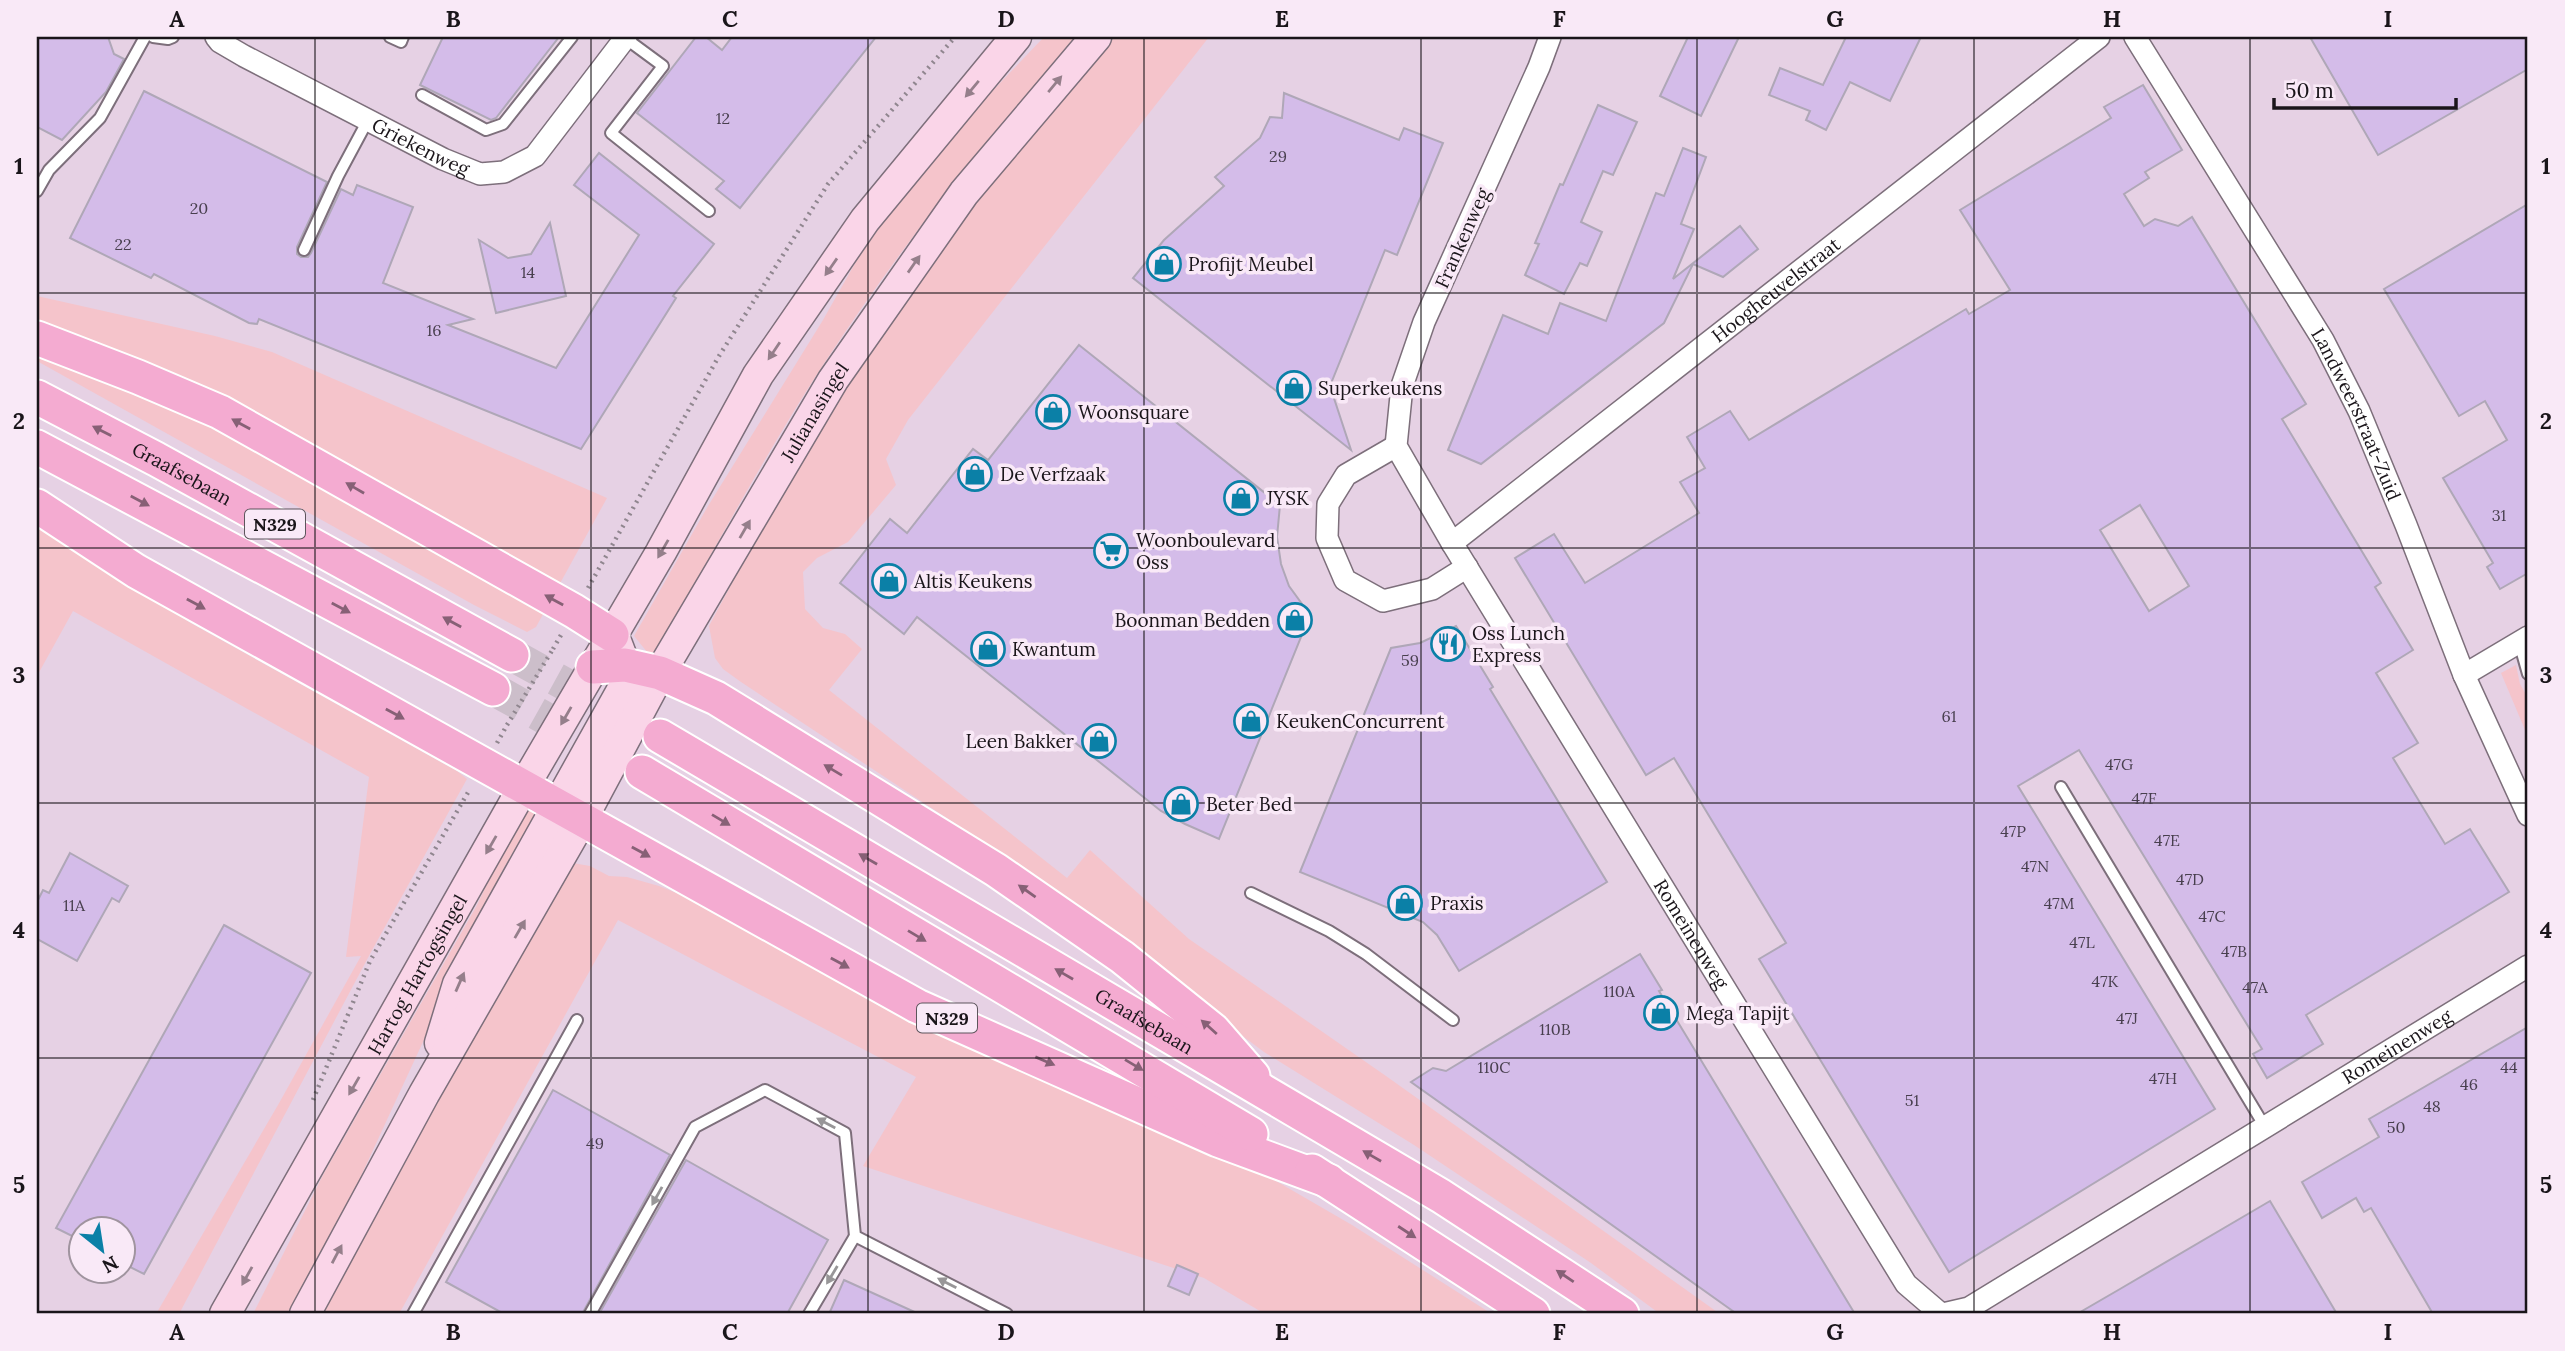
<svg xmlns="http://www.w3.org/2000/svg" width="2565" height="1351" viewBox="0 0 2565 1351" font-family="Lora,serif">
	<rect width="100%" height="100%" fill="#ebdce9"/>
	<!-- built -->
	<path fill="#e6d1e4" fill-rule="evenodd" d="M37,37h2491v1277h-2491zM80,1228h42v42h-42z"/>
	<!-- green -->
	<g fill="#f5c4cb">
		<path d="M1044,37h35c-93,100 -178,210 -254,325 -62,95 -116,198 -173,296l-18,-22 74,-130 115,-186 52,-92 102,-121z"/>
		<path d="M1115,37h94l-301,383 -22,39 10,26 -48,57 -31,16 -14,14 2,37 18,19 22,6 17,15 -33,41 238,188 23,-28 99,89 197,137 334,238h-60l-69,-51 -177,-118 -150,-93 -278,-208 -245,-162 -18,-13 -8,-11 -6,-32 69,-129 51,-85 120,-177 127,-156z"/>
		<path d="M37,296l178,40 57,16 335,146 -71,129 -9,5 -53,-27 -437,-244z"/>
		<path d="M37,518l66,41 86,63 268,149 10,8 -96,173 -192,362h-23l122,-209 83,-149 -15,1 23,-180 -296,-166 -36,65z"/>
		<path d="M2516,665l4,19 8,14v39l-27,-64z"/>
		<path d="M528,799l13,5 -40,69 -158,342 -56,99h-34l71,-141 152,-266z"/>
		<path d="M567,862l23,4 19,10 18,1 32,9 83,33 491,237 119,69 140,89h-227l-61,-36 -341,-112 53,-89 -298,-157 -219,394h-80z"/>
	</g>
	<!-- building -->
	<g fill="#d4bce9" stroke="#afa7b7" stroke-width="2" fill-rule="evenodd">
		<path d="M37,37h71l6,17 10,5 -18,33 -44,48 -25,-13z"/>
		<path d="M443,37h116l-63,81 -5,2 -71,-35z"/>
		<path d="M696,37h10l16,13 10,-13h144l-136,171 -24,-19 8,-8 -87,-68z"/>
		<path d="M1688,37h51l-38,79 -41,-20z"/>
		<path d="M1846,37h75l-31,64 -40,-19 -24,48 -20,-10 4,-9 -41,-16 11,-27 43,17z"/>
		<path d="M2310,37h218v32l-150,86z"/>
		<path d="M2143,85l39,65 -37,22 4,6 -25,16 20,32 11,-7 23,7 14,-9 114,187 -24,15 99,164 -6,4 38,63 -37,23 42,70 -25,15 52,86 25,-15 39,63 -203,123 17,29 -56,34 -14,-24 9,-5 -183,-299 -61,36 197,323 -266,163 -190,-313 27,-16 -112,-185 -28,17 -131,-217 39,-24 31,49 114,-70 -19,-31 25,-14 -18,-31 43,-26 19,29 217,-131 3,5 41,-24 -50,-80 151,-92 -7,-11zM2140,505l49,81 -40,25 -49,-81z"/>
		<path d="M144,91l183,91 -30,65v7l4,3h7l3,-4 30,-64 12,6 4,-10 56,22 -30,76 90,36 -25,6 108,43 83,-133 -65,-50 25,-32 115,91 -41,52 3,2 -95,151 -322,-130 -2,5 -8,-1 -95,-49 -3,4 -81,-40z"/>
		<path d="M1284,93l115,47 5,-12 39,15 -46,112 -12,-5 -55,136 21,64 -218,-172 31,-38 60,-54 -9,-9 45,-39 10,-21 12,1z"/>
		<path d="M1598,105l39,17 -24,53 -10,-4 -22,51 21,10 -15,34 -7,-3 -16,31 -39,-19 14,-31 -4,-1 25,-59 3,1z"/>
		<path d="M1683,148l23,9 -25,67 13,5 -21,50 67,-53 18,23 -35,28 -30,-13 -29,59 -183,141 -33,-14 55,-135 45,19 12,-31 46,18 50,-128 8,3z"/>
		<path d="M2528,204v369l-28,16 -13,-22 6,-4 -50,-85 64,-38 -22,-39 -26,15 -75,-127z"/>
		<path d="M550,223l16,73 -70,17 -17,-73 29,18 23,-4z"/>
		<path d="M1079,345l201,160 -3,32 4,27 8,22 21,29 -91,224 -34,-15 -24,-13 -244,-194 -13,17 -64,-51 50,-64 17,14 66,-84 15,11z"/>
		<path d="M1456,626l37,61 -3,2 117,193 -148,89 -22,-36 -14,-13 -123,-50 91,-224 29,-5z"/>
		<path d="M70,853l58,33 -9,16 -7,-4 -35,63 -40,-22v-37l6,-12 6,3z"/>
		<path d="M224,925l87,48 -167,301 -22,-11v-35h-42v12l-24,-12z"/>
		<path d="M1640,954l22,36 -3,1 196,323h-118l-326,-232 22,-14 13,3z"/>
		<path d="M2528,1027v287h-95l-62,-106 -7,4 -8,-14 -34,20 -20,-36 77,-45 -10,-18z"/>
		<path d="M553,1090l117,65 -88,159h-78l-58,-32z"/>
		<path d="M686,1160l142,80 -41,74h-188z"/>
		<path d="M2270,1201l67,113h-260l43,-25z"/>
		<path d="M1177,1265l21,9 -9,21 -21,-9z"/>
		<path d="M844,1280l75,34h-90z"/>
	</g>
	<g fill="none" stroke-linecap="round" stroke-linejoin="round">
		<!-- primary-tunnel -->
		<g stroke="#ccbeca" stroke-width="33" stroke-dasharray="33 17" stroke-linecap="butt">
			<path d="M512,655l124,68"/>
			<path d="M493,689l124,69"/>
		</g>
		<!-- lane casing -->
		<g stroke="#7d6f7b" stroke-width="14">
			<g id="lane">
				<path d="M153,37l15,2 5,-2"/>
				<path d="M390,37l11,5 2,-5"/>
				<path d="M625,38l38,28 -52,67 98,78"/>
				<path d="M422,95l64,35 17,-6 69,-87"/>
				<path d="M37,191l12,-21 51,-52 45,-81"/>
				<path d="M304,250l34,-74 30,-56"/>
				<path d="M2519,642l9,32"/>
				<path d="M2061,787l204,340"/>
				<path d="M1251,893l78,38 37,23 87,66"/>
				<path d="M413,1314l164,-294"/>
				<path d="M590,1314l105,-187 70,-37 80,43 10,103 152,78"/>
				<path d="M809,1314l46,-78"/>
			</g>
		</g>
		<!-- street casing -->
		<g stroke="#7d6f7b" stroke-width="24">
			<g id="street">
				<path id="s1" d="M216,37l4,5 24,14 199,103 37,15 24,-2 31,-16 91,-119"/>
				<path id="s2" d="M1550,37l-11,30 -115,255 -22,64 -6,60 56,97 454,741 35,30"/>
				<path id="s3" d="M2135,37l188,303 36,71 47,114 58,150 64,140"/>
				<path d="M1396,446l-50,29 -18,29 -1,34 18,42 38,21 49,-12 35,-22"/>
				<path id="s4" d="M1452,543l647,-506"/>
				<path d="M2464,675l64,-38"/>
				<path id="s5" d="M1943,1314l26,-6 559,-342"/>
			</g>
		</g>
		<!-- secondary casing -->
		<g stroke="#7d6f7b" stroke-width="33">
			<g id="secondary">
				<path d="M440,1043l18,-59 167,-299v-20l-8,-21"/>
				<path id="s6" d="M225,1314l299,-528 137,-234 97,-177 107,-155 151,-183"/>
				<path id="s7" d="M305,1314l119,-220 158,-275 78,-146 173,-293 131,-187 132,-156"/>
			</g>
		</g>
		<!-- primary casing -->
		<g stroke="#fff" stroke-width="37">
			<g id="primary">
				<path d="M37,338l101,39 82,35 354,199 38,24"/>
				<path id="s8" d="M37,397l119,62 356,196"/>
				<path d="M37,447l456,242"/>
				<path d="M37,506l99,65 781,435 301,134 111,41"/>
				<path d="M593,667l32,-2 35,8 56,25 280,172 126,87 91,73 40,46"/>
				<path id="s9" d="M660,736l781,460 181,118"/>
				<path d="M642,772l609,362"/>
				<path d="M1312,1171l221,143"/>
			</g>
		</g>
		<!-- path -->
		<g stroke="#90868f" stroke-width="4.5" stroke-dasharray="2 5" stroke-linecap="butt">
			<path d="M588,588l131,-232 109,-172 127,-147"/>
			<path d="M553,649l8,-14"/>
			<path d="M497,743l10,-18"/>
			<path d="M313,1100l57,-139 100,-172"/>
		</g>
		<!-- lane -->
		<use href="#lane" stroke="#fff" stroke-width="10"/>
		<!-- street -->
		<use href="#street" stroke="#fff" stroke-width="21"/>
		<!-- secondary -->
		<use href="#secondary" stroke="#fad5e8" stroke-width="30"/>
		<!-- primary -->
		<use href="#primary" stroke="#f4abd1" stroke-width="33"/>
		<!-- path-bridge -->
		<path stroke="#90868f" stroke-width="4.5" stroke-dasharray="2 5" stroke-linecap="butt" d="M507,725l46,-76"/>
	</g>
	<!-- one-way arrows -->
	<defs><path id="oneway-solid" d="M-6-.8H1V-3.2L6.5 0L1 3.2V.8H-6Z" transform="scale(1.75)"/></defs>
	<g fill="#957f8b">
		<use href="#oneway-solid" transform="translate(1055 84) rotate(-50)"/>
		<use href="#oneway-solid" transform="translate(972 89) rotate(130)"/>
		<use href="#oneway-solid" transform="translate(914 264) rotate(-55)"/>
		<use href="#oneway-solid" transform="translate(831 267) rotate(125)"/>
		<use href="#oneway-solid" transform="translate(774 351) rotate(124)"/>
		<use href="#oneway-solid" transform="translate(745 529) rotate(-60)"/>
		<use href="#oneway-solid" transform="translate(663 549) rotate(120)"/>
		<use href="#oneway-solid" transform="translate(566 716) rotate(120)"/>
		<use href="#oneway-solid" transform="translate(491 845) rotate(120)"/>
		<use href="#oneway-solid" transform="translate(520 929) rotate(-60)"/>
		<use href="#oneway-solid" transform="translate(460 982) rotate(-66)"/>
		<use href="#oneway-solid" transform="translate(354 1086) rotate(120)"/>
		<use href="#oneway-solid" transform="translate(337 1254) rotate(-62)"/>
		<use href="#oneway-solid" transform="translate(247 1276) rotate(119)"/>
	</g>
	<g fill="#876076">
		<use href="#oneway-solid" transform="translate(241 424) rotate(-151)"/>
		<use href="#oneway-solid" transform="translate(102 431) rotate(-153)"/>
		<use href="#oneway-solid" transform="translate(355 488) rotate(-150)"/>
		<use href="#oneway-solid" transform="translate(140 501) rotate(28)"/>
		<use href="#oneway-solid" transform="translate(554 600) rotate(-151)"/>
		<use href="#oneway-solid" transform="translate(196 604) rotate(29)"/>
		<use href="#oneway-solid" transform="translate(341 608) rotate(28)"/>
		<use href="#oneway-solid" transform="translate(452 622) rotate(-151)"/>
		<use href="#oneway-solid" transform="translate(395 714) rotate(29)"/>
		<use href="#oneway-solid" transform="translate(833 770) rotate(-149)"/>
		<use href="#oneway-solid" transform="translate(721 820) rotate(31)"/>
		<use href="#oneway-solid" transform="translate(641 852) rotate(29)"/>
		<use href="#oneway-solid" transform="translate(868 859) rotate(-150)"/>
		<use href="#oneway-solid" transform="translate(1027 891) rotate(-145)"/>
		<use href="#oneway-solid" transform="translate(917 936) rotate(31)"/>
		<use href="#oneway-solid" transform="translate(840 963) rotate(29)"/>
		<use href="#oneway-solid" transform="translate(1064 974) rotate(-150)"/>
		<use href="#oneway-solid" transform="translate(1209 1027) rotate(-138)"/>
		<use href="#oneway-solid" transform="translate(1045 1061) rotate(23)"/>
		<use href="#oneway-solid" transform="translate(1134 1065) rotate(31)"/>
		<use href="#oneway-solid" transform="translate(1372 1156) rotate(-150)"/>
		<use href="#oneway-solid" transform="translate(1407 1232) rotate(33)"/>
		<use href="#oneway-solid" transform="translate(1565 1276) rotate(-146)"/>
	</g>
	<g fill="#989698">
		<use href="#oneway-solid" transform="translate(826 1123) rotate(-152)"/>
		<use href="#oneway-solid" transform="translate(657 1196) rotate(119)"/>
		<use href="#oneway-solid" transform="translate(832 1275) rotate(121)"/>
		<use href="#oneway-solid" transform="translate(947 1283) rotate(-153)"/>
	</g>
	<!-- grid -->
	<path fill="none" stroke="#1a151a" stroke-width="2" stroke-opacity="0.55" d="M315,37v1277M591,37v1277M868,37v1277M1144,37v1277M1421,37v1277M1697,37v1277M1974,37v1277M2250,37v1277M37,293h2491M37,548h2491M37,803h2491M37,1058h2491"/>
	<!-- icons -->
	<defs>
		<g id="shop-ring" transform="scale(1.75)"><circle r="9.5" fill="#f9e9f7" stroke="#0b80a7" stroke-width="1.5"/><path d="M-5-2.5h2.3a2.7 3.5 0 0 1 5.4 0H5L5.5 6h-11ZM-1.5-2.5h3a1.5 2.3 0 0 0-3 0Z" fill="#0b80a7"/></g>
		<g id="supermarket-ring" transform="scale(1.75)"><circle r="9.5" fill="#f9e9f7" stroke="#0b80a7" stroke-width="1.5"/><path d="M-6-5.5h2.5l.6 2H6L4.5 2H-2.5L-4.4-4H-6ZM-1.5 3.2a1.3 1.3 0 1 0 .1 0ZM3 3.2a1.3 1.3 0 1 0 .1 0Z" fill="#0b80a7"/></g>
		<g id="restaurant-ring" transform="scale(1.75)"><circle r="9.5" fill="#f9e9f7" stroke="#0b80a7" stroke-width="1.5"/><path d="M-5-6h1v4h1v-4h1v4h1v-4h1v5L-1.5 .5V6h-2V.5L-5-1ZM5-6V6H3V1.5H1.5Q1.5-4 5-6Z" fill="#0b80a7"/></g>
	</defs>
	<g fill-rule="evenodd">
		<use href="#shop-ring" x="1164" y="264"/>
		<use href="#shop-ring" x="1294" y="388"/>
		<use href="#shop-ring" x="1053" y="412"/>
		<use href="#shop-ring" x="975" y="474"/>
		<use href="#shop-ring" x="1241" y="498"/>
		<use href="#supermarket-ring" x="1111" y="551"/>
		<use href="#shop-ring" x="889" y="581"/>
		<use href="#shop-ring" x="1295" y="620"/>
		<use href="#restaurant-ring" x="1448" y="644"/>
		<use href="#shop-ring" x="988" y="649"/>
		<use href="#shop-ring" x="1251" y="721"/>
		<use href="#shop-ring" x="1099" y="741"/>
		<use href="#shop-ring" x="1181" y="804"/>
		<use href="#shop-ring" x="1405" y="903"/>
		<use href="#shop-ring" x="1661" y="1013"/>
	</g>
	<g text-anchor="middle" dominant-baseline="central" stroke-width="7" stroke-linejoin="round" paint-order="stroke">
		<!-- number labels -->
		<g font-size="16" fill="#483f4e">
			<text x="723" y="118">12</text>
			<text x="1278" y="156">29</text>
			<text x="199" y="208">20</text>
			<text x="123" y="244">22</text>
			<text x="528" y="272">14</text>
			<text x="434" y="330">16</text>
			<text x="2499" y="515">31</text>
			<text x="1410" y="660">59</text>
			<text x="1949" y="716">61</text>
			<text x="2119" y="764">47G</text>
			<text x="2144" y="798">47F</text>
			<text x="2013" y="831">47P</text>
			<text x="2167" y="840">47E</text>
			<text x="2035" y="866">47N</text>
			<text x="2190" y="879">47D</text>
			<text x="2059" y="903">47M</text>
			<text x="74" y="905">11A</text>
			<text x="2212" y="916">47C</text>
			<text x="2082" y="942">47L</text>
			<text x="2234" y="951">47B</text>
			<text x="2105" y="981">47K</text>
			<text x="2255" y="987">47A</text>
			<text x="1619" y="991">110A</text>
			<text x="2127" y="1018">47J</text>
			<text x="1555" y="1029">110B</text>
			<text x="1494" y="1067">110C</text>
			<text x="2509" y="1067">44</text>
			<text x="2163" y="1078">47H</text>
			<text x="2469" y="1084">46</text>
			<text x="1912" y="1100">51</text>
			<text x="2432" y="1106">48</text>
			<text x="2396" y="1127">50</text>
			<text x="595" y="1143">49</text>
		</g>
		<!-- shield labels -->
		<g fill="#f9e9f7" stroke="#5d555c" stroke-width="2">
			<rect x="245" y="509.5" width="60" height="29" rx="5"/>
			<rect x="917" y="1003.5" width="60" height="29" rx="5"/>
		</g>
		<g font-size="18" font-weight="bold" fill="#1a151a">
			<text x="275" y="524">N329</text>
			<text x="947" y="1018">N329</text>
		</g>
		<!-- street labels -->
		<g font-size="19" fill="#1a151a" stroke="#f9e9f7">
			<text stroke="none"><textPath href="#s1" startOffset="233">Griekenweg</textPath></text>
			<text transform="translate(1462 238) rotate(-66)">Frankenweg</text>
			<text stroke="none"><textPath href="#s4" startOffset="411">Hoogheuvelstraat</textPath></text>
			<text stroke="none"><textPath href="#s7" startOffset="1036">Julianasingel</textPath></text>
			<text stroke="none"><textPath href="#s3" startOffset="438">Landweerstraat-Zuid</textPath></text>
			<text stroke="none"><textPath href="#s8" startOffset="164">Graafsebaan</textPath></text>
			<text stroke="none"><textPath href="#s2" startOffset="1010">Romeinenweg</textPath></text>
			<text stroke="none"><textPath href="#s6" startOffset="390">Hartog Hartogsingel</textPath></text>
			<text stroke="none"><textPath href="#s9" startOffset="562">Graafsebaan</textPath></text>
			<text stroke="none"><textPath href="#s5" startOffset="528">Romeinenweg</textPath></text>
		</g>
		<!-- poi labels -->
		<g font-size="19" fill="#1a151a" stroke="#f9e9f7" text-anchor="start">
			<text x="1188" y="264">Profijt Meubel</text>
			<text x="1318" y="388">Superkeukens</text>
			<text x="1078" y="412">Woonsquare</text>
			<text x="1000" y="474">De Verfzaak</text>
			<text x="1266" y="498">JYSK</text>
			<text x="1136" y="540">Woonboulevard<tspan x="1136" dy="22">Oss</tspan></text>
			<text x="914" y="581">Altis Keukens</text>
			<text x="1270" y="620" text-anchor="end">Boonman Bedden</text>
			<text x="1472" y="633">Oss Lunch<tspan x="1472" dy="22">Express</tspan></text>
			<text x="1012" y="649">Kwantum</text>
			<text x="1276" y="721">KeukenConcurrent</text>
			<text x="1074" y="741" text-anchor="end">Leen Bakker</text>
			<text x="1206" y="804">Beter Bed</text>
			<text x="1430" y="903">Praxis</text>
			<text x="1686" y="1013">Mega Tapijt</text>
		</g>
	</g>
	<!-- border -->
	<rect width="2565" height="1351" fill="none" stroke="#f9e9f7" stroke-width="77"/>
	<!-- north arrow -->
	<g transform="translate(102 1250) rotate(150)"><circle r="33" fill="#f9e9f7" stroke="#a0949f" stroke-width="2"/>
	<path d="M0-5L12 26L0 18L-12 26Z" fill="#0b80a7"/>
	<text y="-10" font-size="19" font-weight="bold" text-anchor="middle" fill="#1a151a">N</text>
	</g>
	<!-- scale -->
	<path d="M2274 98v10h182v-10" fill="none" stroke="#1a151a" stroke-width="3.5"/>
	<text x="2285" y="98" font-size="21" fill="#1a151a" stroke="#f9e9f7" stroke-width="5" paint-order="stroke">50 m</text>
	<rect x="38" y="38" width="2488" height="1274" fill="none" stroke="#1a151a" stroke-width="2.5"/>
	<g font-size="23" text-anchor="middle" font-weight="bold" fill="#1a151a">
		<text x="177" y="27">A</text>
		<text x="453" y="27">B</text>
		<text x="730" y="27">C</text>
		<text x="1006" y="27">D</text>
		<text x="1282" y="27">E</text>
		<text x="1559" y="27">F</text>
		<text x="1835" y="27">G</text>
		<text x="2112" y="27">H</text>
		<text x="2388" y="27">I</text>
		<text x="19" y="174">1</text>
		<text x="2546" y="174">1</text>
		<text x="19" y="429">2</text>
		<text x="2546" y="429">2</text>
		<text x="19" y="683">3</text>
		<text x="2546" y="683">3</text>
		<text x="19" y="938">4</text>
		<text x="2546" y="938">4</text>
		<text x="19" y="1193">5</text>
		<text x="2546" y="1193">5</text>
		<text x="177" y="1340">A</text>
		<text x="453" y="1340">B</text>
		<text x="730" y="1340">C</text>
		<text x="1006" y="1340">D</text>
		<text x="1282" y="1340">E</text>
		<text x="1559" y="1340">F</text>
		<text x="1835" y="1340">G</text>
		<text x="2112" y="1340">H</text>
		<text x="2388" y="1340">I</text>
	</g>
</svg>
